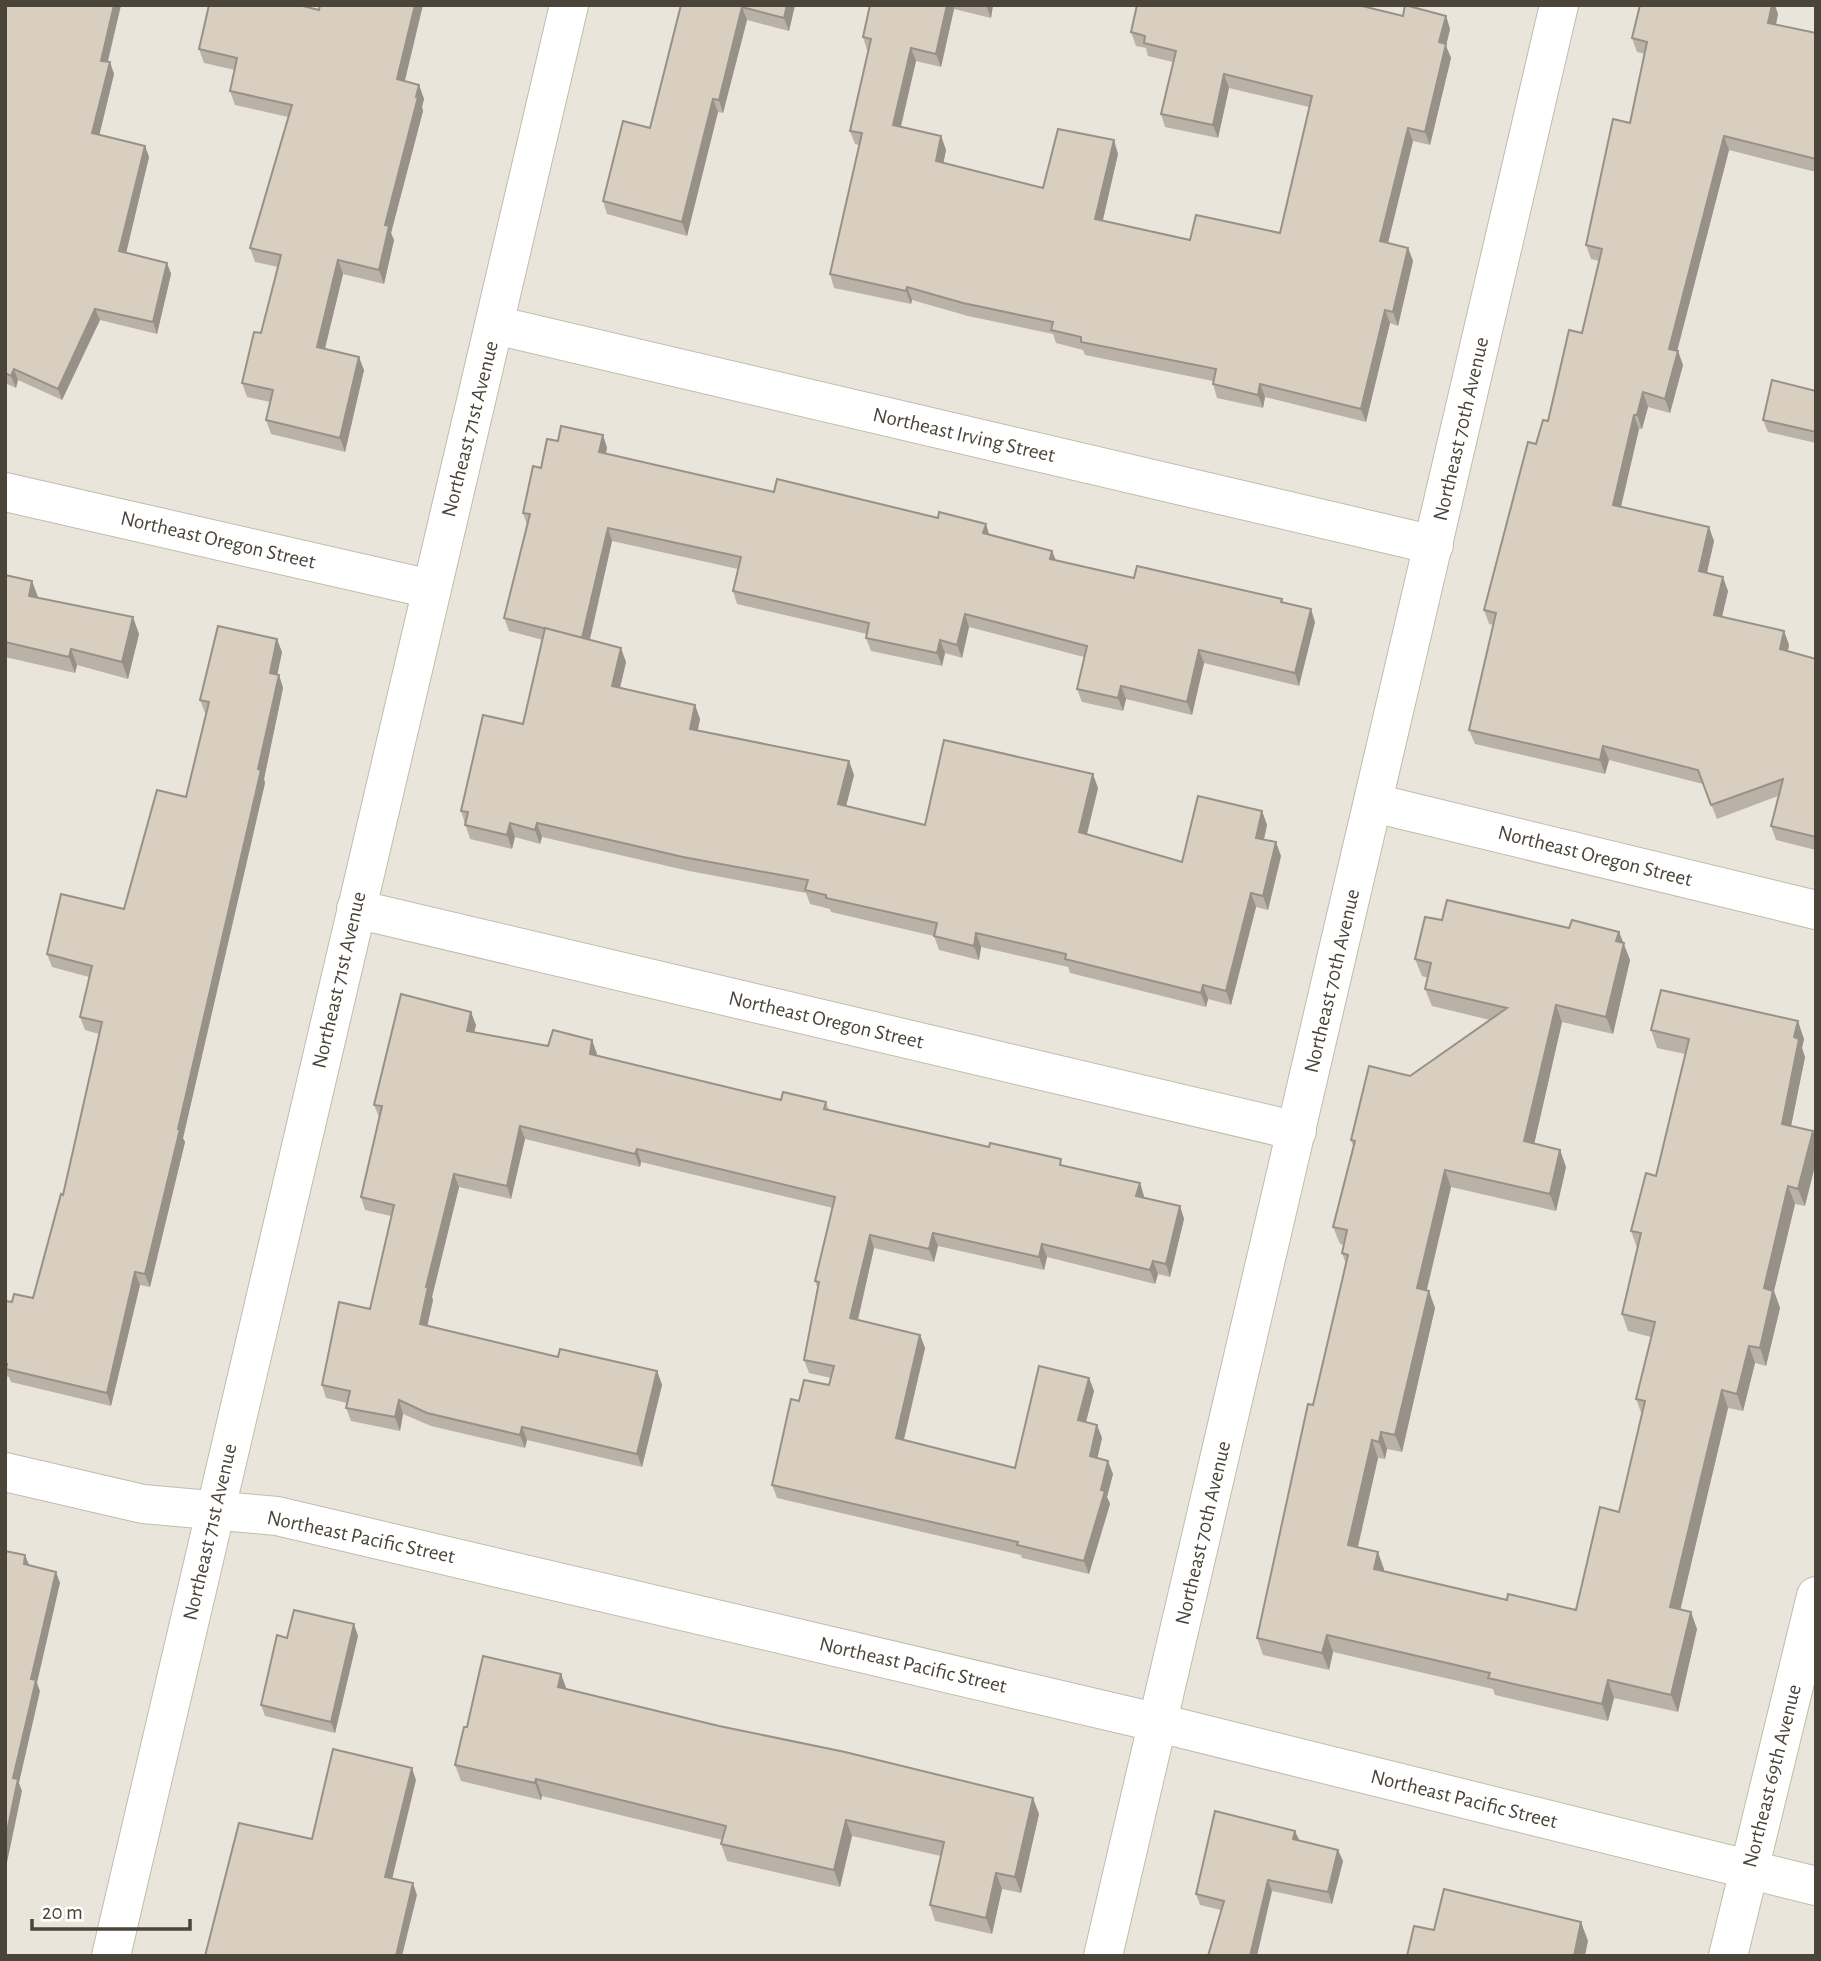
<svg xmlns="http://www.w3.org/2000/svg" width="1821" height="1961" viewBox="0 0 1821 1961" font-family="'Alegreya Sans',sans-serif">
	<rect width="100%" height="100%" fill="#f6f3ec"/>
	<!-- residential -->
	<rect fill="#eae5da" x="5" y="5" width="1811" height="1951"/>
	<g fill="none" stroke-linecap="round" stroke-linejoin="round">
		<!-- minor casing -->
		<g stroke="#c2bbae" stroke-width="40">
			<g id="minor">
				<path d="M495,325l939,220"/>
				<path d="M5,492l426,97"/>
				<path d="M1374,803l442,107"/>
				<path d="M356,909l941,222"/>
				<path d="M5,1472l138,32 134,12 882,207 657,163"/>
				<path d="M111,1956l458,-1951"/>
				<path d="M1103,1956l456,-1951"/>
				<path d="M1728,1956l88,-360"/>
			</g>
		</g>
		<!-- minor -->
		<use href="#minor" stroke="#fff" stroke-width="38"/>
	</g>
	<!-- wall -->
	<g fill="#bab2a6">
		<path d="M6,5h115l-13,57 6,12 -15,61 46,11 4,11 -23,95 41,11 4,11 -14,60 -57,-14 -38,80 -44,-20 -2,8 -11,-5z"/>
		<path d="M681,5h114l-6,26 -42,-11 -24,93 -5,-1 -31,124 -80,-22 -4,-13 47,-73z"/>
		<path d="M870,5h123l-2,13 -37,-9 -13,58 -25,-6 -15,66 40,9 5,14 -3,13 100,25 75,-34 -15,66 87,20 90,-7 29,-126 -80,-19 -11,50 -53,-11 -4,-13 12,-52 -25,-6 -2,-8 -10,-2 -5,-14 272,-16h43l4,13 -4,17 5,12 -21,87 -17,-4 -25,102 20,5 5,13 -15,65 -8,-3 -24,99 -101,-25 -2,11 -46,-10 -4,-14v-3l-128,-26 -2,-5 -27,-7 -3,-9 -85,-18 -56,-16 -1,4 -77,-16 -4,-14 29,-129 -4,-1 -5,-13 19,-81h-2l-4,-13z"/>
		<path d="M319,10l86,71 14,4 5,14 -2,8 1,4 -32,122 3,7 -10,44 -41,-10 -18,75 39,21 -19,82 -74,-18 -5,-14 4,-18 -23,-5 -5,-14 19,-50 17,-66 -23,-5 -5,-14 38,-131 -53,-12 -5,-14 5,-21 -31,-7 -5,-14z"/>
		<path d="M1778,14l-2,11 40,8v139l-87,-22 -52,201 6,14 -13,48 -22,-6 -6,22h-3l-18,78 93,34 -7,32 21,18 -6,26 62,14 5,14 -1,6 28,8v191l-40,-10 -5,-14 7,-30 -61,23 -14,-35 -94,-24 -4,14 -130,-30 -6,-14 25,-105 -5,-1 -5,-14 52,-166 12,-23 34,-88 17,-72 -8,-2 -5,-14 44,-122 15,-69 -8,-2 -5,-14z"/>
		<path d="M1816,391v52l-48,-11 -5,-12z"/>
		<path d="M603,435l4,13 -1,6 168,38 215,42 63,17 4,9 78,18 148,21 1,3 32,20 -16,64 -95,-23 -12,52 -66,-16 -3,12 -41,-9 -5,-13 7,-32 -115,-30 -7,31 -17,-5 -3,13 -71,-15 -5,-13 1,-4 -130,-30 -4,-13 5,-22 -126,-28 -22,99 36,22 -6,26 75,17 5,14 -2,11 151,31 5,14 -8,31 79,19 173,-37 -11,46 95,28 80,-51 5,14 -3,14 17,17 -13,54 -12,-3 -25,98 -23,-6 -2,8 -136,-34 -2,-6 -87,-20 -2,13 -40,-10 -5,-14 -103,-24 -1,-3 -20,-5 -4,-11 -117,-22 -147,-34 -2,7 -25,-7 -3,12 -42,-10 -9,-28 62,-87 20,-84 -34,-9 -5,-13 23,-93 -4,-12 18,-45 17,-27z"/>
		<path d="M5,575l33,22v1l101,36 -11,45 -51,-14 -2,8 -70,-16z"/>
		<path d="M282,652l-5,22 2,1 4,13 -19,91 1,4 -82,355 2,4 -35,145 -10,-2 -29,121 -100,-24 -2,-5 -4,-1v-75l7,1 21,-4 30,-103 36,-161 -14,-4 -5,-13 9,-40 -37,-10 -5,-13 77,-45 62,-112 20,-83 -1,-1 -5,-13z"/>
		<path d="M1442,920l177,12 11,28 -17,74 -51,-12 -28,121 26,7 6,17 -10,44 -105,-24 -24,103 8,18 -33,144 -15,-3 -2,10 -7,-1 -20,89 26,22v2l123,29 69,10 43,-98 23,-97 -6,-16 15,-62 -23,-6 -6,-17 15,-66 -6,-17 25,-55 29,-122 -28,-6 -6,-18 153,9 -2,9 3,9 -14,69 14,80 -10,-2 -21,87 6,17 -14,58 -11,-3 -12,48 -15,-3 -48,201 17,20 -19,83 -64,-14 -6,23 -113,-26 -2,-6 -160,-37 -4,18 -66,-15 -6,-17 56,-233 33,-141 -4,-11 2,-8 -4,-1 -7,-17 20,-81 -2,-6 59,-64 80,-56 -58,-14 -7,-17 3,-11 -6,-2 -7,-17z"/>
		<path d="M476,1025l-2,8 74,13 44,-6 5,15 184,45 45,2 3,8 311,73 4,14 36,9 4,13 -14,58 -12,-3 -3,10 -108,-27 -3,13 -106,-24 -4,16 -60,-14 -16,72 62,15 5,13 -21,92 111,28 74,-90 5,13 -8,31 11,3 5,13 -5,20 16,16 -6,23 3,7 -21,70 -67,-16 -1,-3 -244,-57 -5,-13 27,-84 30,-16 2,-7 -22,-5 -5,-13 14,-71 -3,-8 18,-73 -192,-46 -1,5 -115,-28 -14,60 -52,-12 -27,110 1,3 -6,25 131,32 99,14 5,14 -20,82 -115,-27 -2,8 -94,-22 -28,-12 -3,17 -49,-10 -5,-13 1,-5 -21,-5 -4,-13 48,-76 21,-93 -26,-6 -4,-13 18,-80 -5,-12z"/>
		<path d="M358,1636l-23,97 -70,-17 -4,-11 26,-67z"/>
		<path d="M566,1689l473,125 -18,79 -19,-4 -10,45 -57,-13 -5,-16 11,-49 -89,-20 -12,51 -113,-26 -6,-17 2,-4 -181,-44 -1,4 -80,-19 -6,-16 12,-38z"/>
		<path d="M1295,1831l4,10 44,20 -11,43 -60,-13 -51,19 -21,-5 -4,-11z"/>
	</g>
	<!-- shaded-wall -->
	<g fill="#979187">
		<path d="M114,5h7l-16,67 -4,-11z"/>
		<path d="M415,5h8l-21,88 -5,-14z"/>
		<path d="M787,5h8l-6,26 -5,-13z"/>
		<path d="M947,5h6l1,4 -13,58 -5,-13z"/>
		<path d="M986,5h7l-2,13z"/>
		<path d="M1772,5h3l3,9 -5,24 -5,-15z"/>
		<path d="M742,7l5,13 -24,93 -4,-13z"/>
		<path d="M1446,16l4,13 -4,17 5,12 -21,87 -5,-13 14,-90z"/>
		<path d="M911,48l5,13 -18,77 -5,-13z"/>
		<path d="M110,62l4,12 -17,71 -5,-12z"/>
		<path d="M1224,74l5,14 -11,50 -5,-13z"/>
		<path d="M419,85l5,14 -2,8 1,4 -32,122 3,7 -10,44 -5,-14 6,-45z"/>
		<path d="M713,99l5,13 -31,124 -5,-14z"/>
		<path d="M1408,128l5,13 -28,114 -5,-14z"/>
		<path d="M941,136l5,14 -5,25 -5,-14z"/>
		<path d="M1724,136l5,14 -55,213 -5,-14z"/>
		<path d="M1114,140l4,14 -18,78 -5,-13z"/>
		<path d="M145,146l4,11 -25,105 -5,-11z"/>
		<path d="M1408,248l5,13 -15,65 -5,-14z"/>
		<path d="M338,260l5,14 -21,86 -5,-13z"/>
		<path d="M167,263l4,11 -14,60 -4,-12z"/>
		<path d="M907,287l5,13 -1,4 -5,-13z"/>
		<path d="M95,309l5,11 -38,80 -4,-11z"/>
		<path d="M1385,310l5,13 -24,99 -5,-13z"/>
		<path d="M1678,351l5,14 -13,48 -5,-14z"/>
		<path d="M359,357l5,13 -19,82 -5,-14z"/>
		<path d="M14,369l4,11 -2,8 -5,-12z"/>
		<path d="M1260,384l5,13 -2,11 -5,-13z"/>
		<path d="M1643,392l5,15 -6,22 -5,-14z"/>
		<path d="M1634,415l5,14 -21,90 -5,-14z"/>
		<path d="M603,435l4,13 -4,17 -4,-13z"/>
		<path d="M986,524l4,13 -7,-4z"/>
		<path d="M1709,527l5,14 -10,44 -5,-14z"/>
		<path d="M608,528l4,13 -25,110 -5,-13z"/>
		<path d="M1052,551l5,13 -7,-5z"/>
		<path d="M1723,577l5,14 -9,38 -5,-14z"/>
		<path d="M32,581l6,16 -3,16 -6,-17z"/>
		<path d="M1311,609l4,13 -16,64 -4,-13z"/>
		<path d="M965,614l4,13 -7,31 -5,-13z"/>
		<path d="M133,617l6,17 -11,45 -6,-17z"/>
		<path d="M1784,631l5,14 -4,18 -5,-14z"/>
		<path d="M277,639l5,13 -7,34 -5,-13z"/>
		<path d="M940,640l5,13 -3,13 -5,-13z"/>
		<path d="M621,648l5,14 -9,38 -5,-14z"/>
		<path d="M71,649l6,16 -2,8 -6,-16z"/>
		<path d="M1199,650l5,13 -12,52 -5,-13z"/>
		<path d="M279,675l4,13 -19,91 1,4 -82,355 2,4 -35,145 -5,-13z"/>
		<path d="M1121,686l5,13 -3,12 -5,-13z"/>
		<path d="M695,705l5,14 -5,24 -5,-14z"/>
		<path d="M1603,746l6,14 -4,14 -5,-14z"/>
		<path d="M849,761l5,14 -11,43 -5,-14z"/>
		<path d="M1093,774l5,14 -14,58 -5,-14z"/>
		<path d="M1262,811l5,14 -6,27 -5,-14z"/>
		<path d="M510,823l5,14 -3,12 -5,-14z"/>
		<path d="M537,823l5,14 -2,7 -5,-14z"/>
		<path d="M1276,842l5,14 -13,54 -5,-14z"/>
		<path d="M1251,893l5,14 -25,98 -5,-14z"/>
		<path d="M1619,932l11,28 -17,74 -7,-17z"/>
		<path d="M976,933l5,14 -2,13 -5,-14z"/>
		<path d="M1203,985l5,14 -2,8 -5,-14z"/>
		<path d="M1556,1005l6,17 -31,136 -7,-17z"/>
		<path d="M471,1012l5,13 -5,19 -4,-13z"/>
		<path d="M1798,1021l6,18 -2,9 3,9 -17,84 -6,-17 12,-87z"/>
		<path d="M592,1040l5,14 -2,13 -5,-13z"/>
		<path d="M520,1126l5,13 -14,60 -4,-13z"/>
		<path d="M1813,1131l3,9v22l-11,44 -7,-17z"/>
		<path d="M637,1149l4,13 -1,5 -5,-13z"/>
		<path d="M1560,1150l6,17 -10,44 -6,-17z"/>
		<path d="M1445,1170l6,17 -28,118 -6,-17z"/>
		<path d="M454,1174l5,13 -27,110 1,3 -8,37 -5,-13 6,-37z"/>
		<path d="M1140,1183l4,13 -3,13 -5,-13z"/>
		<path d="M1788,1186l7,18 -21,87 6,17 -14,58 -6,-18 4,-60z"/>
		<path d="M1180,1206l4,13 -14,58 -4,-13z"/>
		<path d="M933,1233l5,13 -4,16 -5,-13z"/>
		<path d="M870,1235l4,13 -19,84 -5,-14z"/>
		<path d="M1042,1244l5,13 -3,13 -5,-13z"/>
		<path d="M1153,1261l5,13 -3,10 -5,-14z"/>
		<path d="M135,1272l5,13 -29,121 -4,-13z"/>
		<path d="M1429,1291l6,17 -33,144 -7,-17z"/>
		<path d="M920,1335l5,13 -24,103 -5,-13z"/>
		<path d="M1749,1346l6,17 -12,48 -6,-17z"/>
		<path d="M657,1371l5,14 -20,82 -5,-13z"/>
		<path d="M1089,1378l5,13 -11,42 -5,-13z"/>
		<path d="M1722,1390l6,18 -51,216 -7,-17z"/>
		<path d="M399,1400l4,14 -3,17 -5,-14z"/>
		<path d="M1097,1425l5,13 -7,31 -5,-13z"/>
		<path d="M522,1427l5,13 -2,8 -5,-13z"/>
		<path d="M1381,1432l6,17 -2,10 -6,-17z"/>
		<path d="M1372,1440l6,18 -24,105 -6,-18z"/>
		<path d="M1108,1461l5,13 -6,23 3,7 -21,70 -5,-13z"/>
		<path d="M1378,1552l6,17 -4,17 -6,-17z"/>
		<path d="M25,1555l5,12 -6,-3z"/>
		<path d="M56,1572l4,11 -23,100 3,8 -21,92 3,8 -17,81v-31l8,-63 18,-99z"/>
		<path d="M1691,1612l6,17 -19,83 -7,-17z"/>
		<path d="M354,1624l4,12 -23,97 -4,-11z"/>
		<path d="M1327,1635l6,17 -4,18 -7,-17z"/>
		<path d="M561,1674l6,16 -9,-3z"/>
		<path d="M1608,1680l6,18 -6,23 -6,-17z"/>
		<path d="M412,1768l4,12 -26,108 -5,-11z"/>
		<path d="M536,1779l6,17 -1,4 -6,-17z"/>
		<path d="M1033,1798l6,16 -18,79 -6,-16z"/>
		<path d="M846,1820l6,16 -12,51 -6,-17z"/>
		<path d="M1295,1831l5,11 -7,-3z"/>
		<path d="M1338,1850l5,11 -11,43 -4,-12z"/>
		<path d="M996,1873l6,16 -10,45 -6,-16z"/>
		<path d="M1268,1880l4,11 -15,65h-7z"/>
		<path d="M413,1883l4,12 -15,61h-6z"/>
		<path d="M1581,1922l7,19 -3,15h-11z"/>
	</g>
	<!-- building -->
	<g fill="#d8cfc1" stroke="#979187" stroke-width="2">
		<path d="M6,5h108l-13,56 9,1 -18,71 53,13 -26,105 48,12 -14,59 -58,-13 -37,80 -44,-20 -3,7 -6,-3z"/>
		<path d="M209,5h90l20,5 1,-5h95l-18,74 22,6 -3,12h2l-33,128 4,1 -10,44 -41,-10 -21,87 42,10 -19,81 -74,-18 7,-30 -31,-7 12,-51 7,1 20,-78 -31,-7 42,-143 -62,-14 7,-33 -38,-9z"/>
		<path d="M681,5h106l-3,13 -42,-11 -23,93 -6,-1 -31,123 -79,-21 20,-80 27,7z"/>
		<path d="M870,5h77l-11,49 -25,-6 -18,77 48,11 -5,25 107,27 15,-59 56,11 -19,79 95,21 6,-25 84,18 32,-137 -88,-22 -11,51 -52,-11 15,-63 -32,-8 1,-7 -14,-4 6,-27h221l45,11 2,-11 41,11 -7,26 7,2 -21,88 -17,-4 -28,113 28,7 -15,64 -8,-2 -24,99 -101,-25 -2,11 -45,-11 3,-15 -135,-27v-5l-30,-7 2,-8 -90,-19 -56,-16 -1,4 -76,-17 32,-141 -12,-2 21,-92 -8,-2z"/>
		<path d="M1640,5h132l-4,18 48,10v126l-92,-23 -55,213 9,2 -13,48 -22,-7 -6,23h-3l-21,90 96,22 -10,44 24,6 -9,38 70,16 -4,18 36,10v178l-45,-11 12,-47 -72,26 -13,-35 -95,-24 -3,14 -131,-30 27,-117 -12,-3 44,-168 8,2 7,-24 5,1 21,-91 13,3 20,-84 -16,-4 27,-126 17,4 17,-81 -15,-4z"/>
		<path d="M1772,380l44,11v41l-53,-12z"/>
		<path d="M561,426l42,9 -4,17 175,40 3,-13 161,39 1,-6 47,12 -3,9 69,18 -2,8 84,19 3,-12 145,33 -1,3 30,7 -16,64 -96,-23 -12,52 -66,-16 -3,12 -41,-9 10,-43 -122,-32 -8,31 -17,-5 -3,13 -71,-15 3,-15 -136,-32 8,-34 -133,-29 -26,110 -78,-20 26,-104 -7,-1 10,-47 8,2 6,-29 11,2z"/>
		<path d="M5,575l27,6 -3,15 104,21 -11,45 -51,-13 -2,8 -64,-15z"/>
		<path d="M218,626l59,13 -7,34 9,2 -21,94 3,1 -83,359h2l-35,145 -10,-2 -28,121 -101,-24 1,-5h-2v-63l7,1 2,-8 19,4 28,-104 2,1 39,-173 -22,-5 12,-51 -45,-12 14,-60 63,15 33,-119 29,7 23,-95 -9,-2z"/>
		<path d="M545,628l76,20 -9,38 83,19 -5,24 159,32 -11,43 87,21 19,-85 149,34 -14,58 103,30 16,-66 64,15 -6,27 20,4 -13,54 -12,-3 -25,98 -23,-6 -2,8 -136,-34 1,-5 -90,-21 -2,13 -40,-10 3,-13 -111,-25v-3l-21,-5 3,-10 -125,-23 -146,-34 -2,7 -25,-7 -3,12 -42,-10 3,-13 -7,-1 22,-96 40,9z"/>
		<path d="M1447,900l122,28 3,-8 47,12 -3,9 8,2 -18,74 -50,-12 -32,136 36,9 -10,44 -105,-24 -28,118 12,3 -34,144 -14,-3 -2,10 -7,-2 -24,105 30,7 -4,17 133,31 1,-6 68,16 24,-103 19,5 26,-111 -9,-2 19,-77 -33,-8 19,-81 -10,-2 15,-58 10,3 33,-137 -38,-9 10,-40 137,31 -4,16 5,2 -17,85 31,7 -15,58 -10,-3 -24,102 9,3 -13,57 -11,-2 -12,48 -15,-4 -52,217 21,5 -20,83 -63,-15 -6,24 -114,-26 2,-5 -163,-38 -5,18 -65,-15 51,-234 5,1 35,-150 -6,-2 5,-23 -14,-3 22,-86 -4,-1 18,-74 41,10 97,-68 -82,-19 6,-26 -16,-4 10,-42 17,3z"/>
		<path d="M401,994l70,18 -4,19 81,15 5,-16 39,10 -2,14 191,46 2,-8 43,10 -2,7 165,38 1,-4 71,16 -1,6 80,18 -4,13 44,10 -14,58 -13,-3 -3,9 -108,-26 -3,13 -106,-24 -4,16 -59,-14 -20,83 70,17 -24,103 119,30 24,-102 50,12 -11,42 19,5 -7,31 18,5 -7,29 4,1 -21,70 -67,-16 1,-3 -246,-57 19,-86 8,2 5,-21 25,5 5,-19 -30,-6 15,-78 -4,-1 20,-84 -198,-48 -2,5 -115,-28 -13,60 -53,-12 -28,113h2l-8,37 138,33 2,-8 97,22 -20,83 -115,-27 -2,8 -93,-22 -28,-13 -4,17 -49,-9 4,-17 -28,-6 17,-83 31,7 24,-104 -33,-8 21,-91 -8,-1z"/>
		<path d="M5,1551l20,4 -1,9 32,8 -25,107 5,1 -23,98 5,1 -13,62z"/>
		<path d="M294,1610l60,14 -23,98 -70,-17 16,-70 10,3z"/>
		<path d="M483,1656l78,18 -3,13 161,39 126,26 188,46 -18,79 -19,-4 -10,45 -56,-13 14,-63 -98,-22 -12,50 -113,-26 5,-18 -190,-47 -1,4 -80,-18 9,-38h3z"/>
		<path d="M333,1749l79,19 -27,109 28,6 -17,73h-191l34,-133 73,16z"/>
		<path d="M1215,1811l80,20 -2,8 45,11 -10,42 -60,-12 -18,76h-42l16,-55 -28,-7z"/>
		<path d="M1444,1889l137,33 -7,34h-167l7,-30 20,4z"/>
	</g>
	<g text-anchor="middle" dominant-baseline="central" stroke-width="5" stroke-linejoin="round" paint-order="stroke">
		<!-- street labels -->
		<g font-size="21" fill="#4b4439" stroke="#fff">
			<text transform="translate(470 429) rotate(-76)">Northeast 71st Avenue</text>
			<text transform="translate(1461 429) rotate(-77)">Northeast 70th Avenue</text>
			<text transform="translate(964 435) rotate(13)">Northeast Irving Street</text>
			<text transform="translate(218 540) rotate(13)">Northeast Oregon Street</text>
			<text transform="translate(1595 856) rotate(14)">Northeast Oregon Street</text>
			<text transform="translate(339 980) rotate(-77)">Northeast 71st Avenue</text>
			<text transform="translate(1332 981) rotate(-77)">Northeast 70th Avenue</text>
			<text transform="translate(826 1020) rotate(13)">Northeast Oregon Street</text>
			<text transform="translate(210 1532) rotate(-77)">Northeast 71st Avenue</text>
			<text transform="translate(1203 1533) rotate(-77)">Northeast 70th Avenue</text>
			<text transform="translate(361 1537) rotate(12)">Northeast Pacific Street</text>
			<text transform="translate(913 1665) rotate(13)">Northeast Pacific Street</text>
			<text transform="translate(1772 1776) rotate(-76)">Northeast 69th Avenue</text>
			<text transform="translate(1464 1799) rotate(14)">Northeast Pacific Street</text>
		</g>
	</g>
	<!-- border -->
	<rect width="1821" height="1961" fill="none" stroke="#4b4439" stroke-width="14"/>
	<!-- scale -->
	<path d="M32 1919v10h158v-10" fill="none" stroke="#4b4439" stroke-width="3.5"/>
	<text x="42" y="1919" font-size="21" fill="#4b4439" stroke="#ffffff" stroke-width="5" paint-order="stroke">20 m</text>
</svg>
